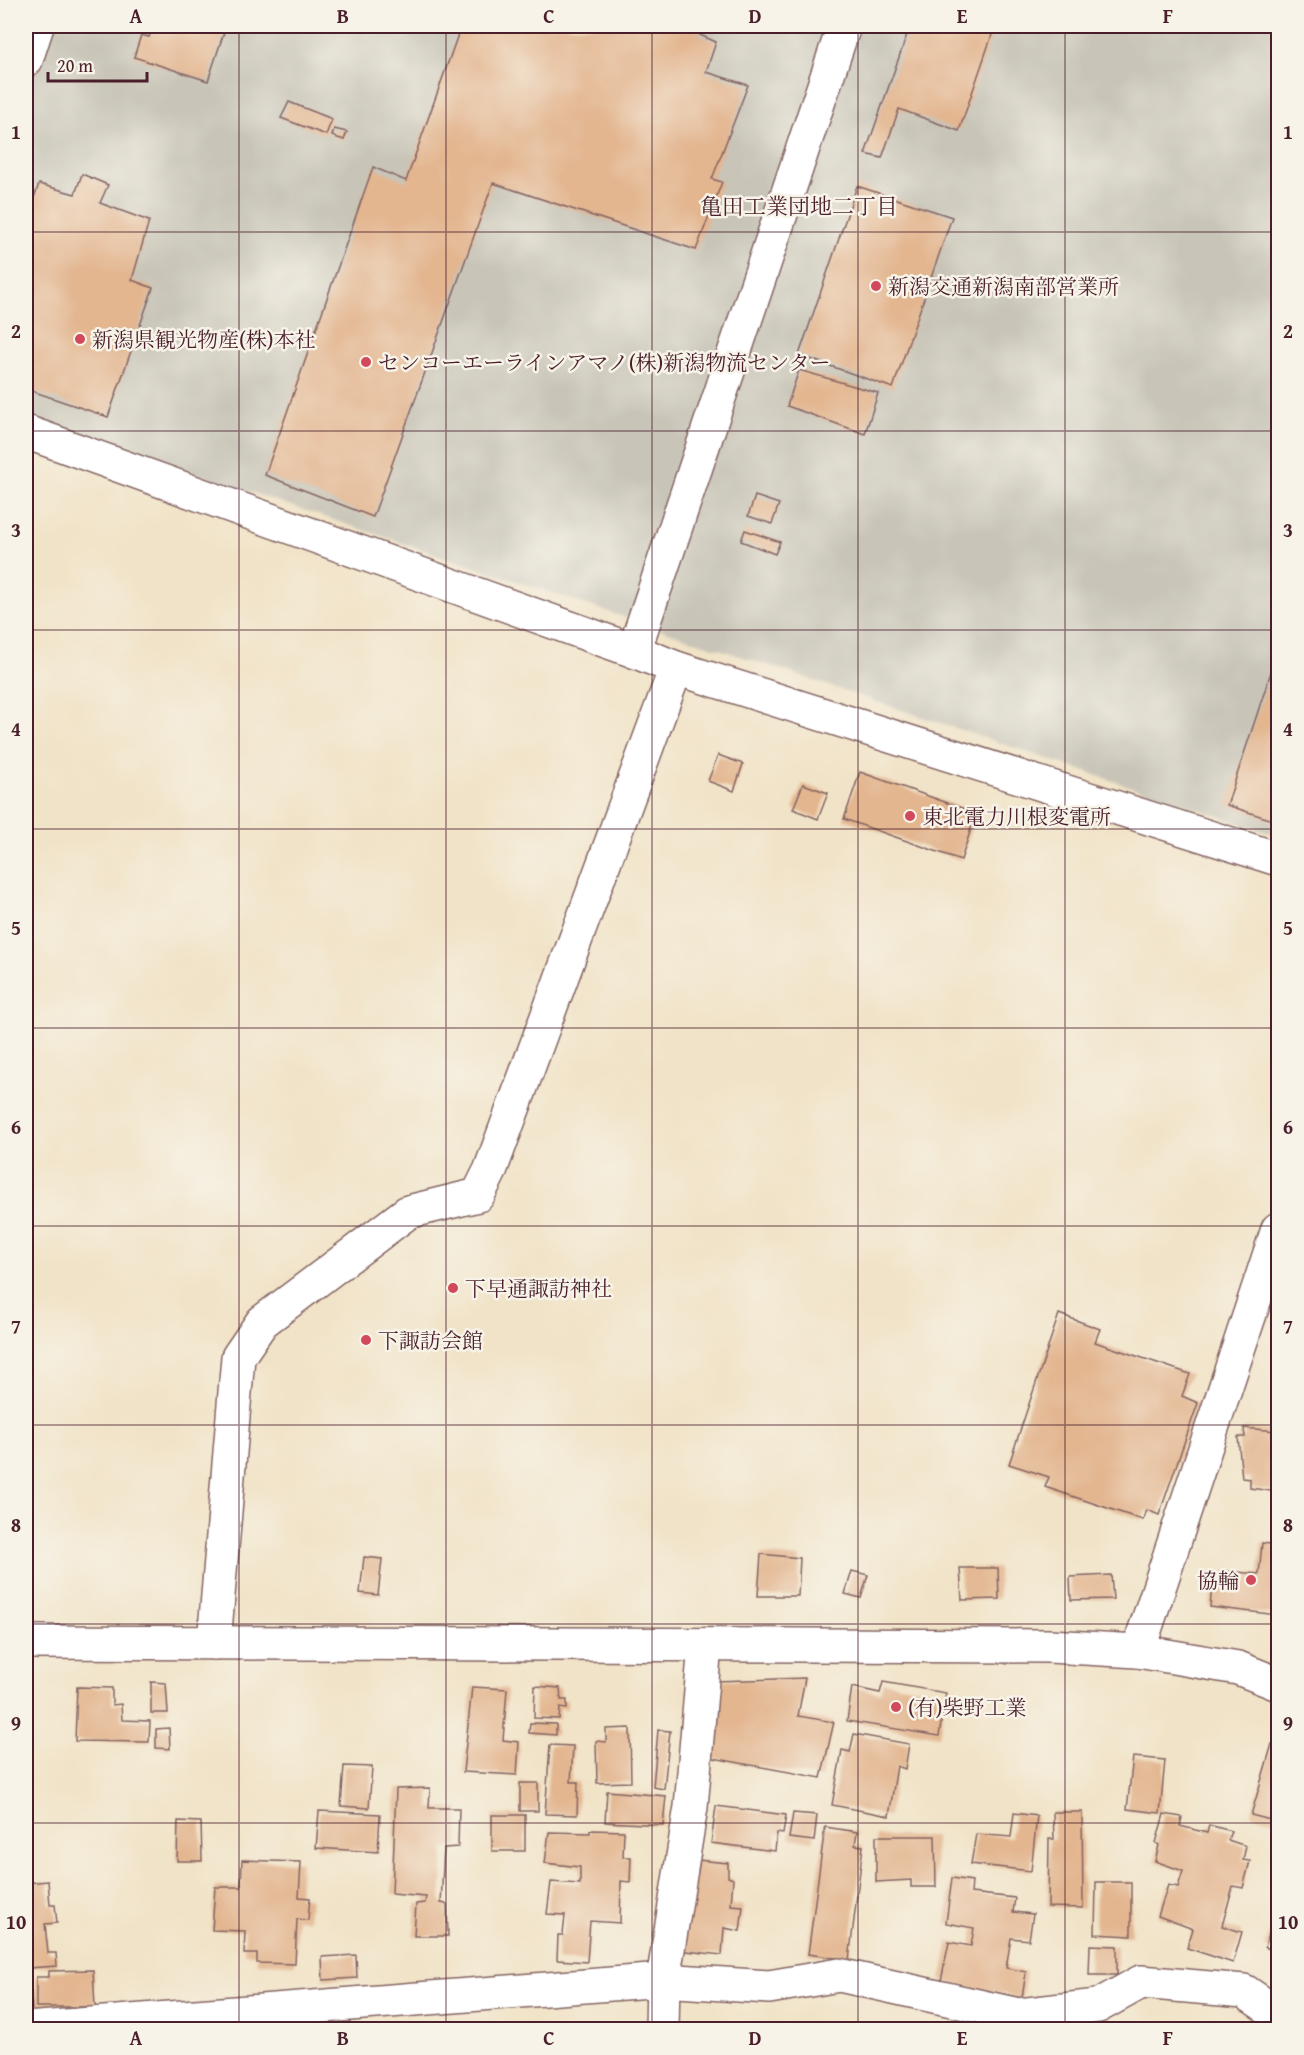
<svg xmlns="http://www.w3.org/2000/svg" width="1304" height="2055" viewBox="0 0 1304 2055" font-family="'Gentium Book Plus','Noto Serif JP',serif">
	<rect width="100%" height="100%" fill="#f7f3e8"/>
	<filter id="ink" filterUnits="userSpaceOnUse"><feTurbulence type="fractalNoise" baseFrequency=".0167" numOctaves="2"/><feDisplacementMap in="SourceGraphic" scale="12" xChannelSelector="R" yChannelSelector="G"/><feConvolveMatrix kernelMatrix="1 2 1 2 8 2 1 2 1" color-interpolation-filters="sRGB"/></filter>
	<filter id="wash" filterUnits="userSpaceOnUse"><feTurbulence type="fractalNoise" baseFrequency=".008" numOctaves="4" result="noise"/><feDisplacementMap in="SourceGraphic" scale="24" xChannelSelector="R" yChannelSelector="G"/><feGaussianBlur stdDeviation="1.35" result="paint"/><feColorMatrix in="noise" values="0 0 0 0 0 0 0 0 0 0 0 0 0 0 0 0 0 1.4 0 .05"/><feComposite in="paint" operator="in"/></filter>
	<g filter="url(#wash)">
		<rect width="100%" height="100%" fill="#f1e3c7"/>
		<!-- industrial -->
		<path fill="#c8c4b8" d="M26,26h1252v810l-1252,-419z"/>
		<g id="blocks">
			<!-- building -->
			<g fill="#e3b690">
				<path d="M153,26h73l-18,55 -74,-24 7,-22 8,2z"/>
				<path d="M461,26h241l-2,9 16,7 -10,30 42,13 -36,94 10,3 -26,68 -203,-67 -120,334 -108,-42 108,-308 33,14z"/>
				<path d="M910,26h85l-36,105 -60,-22 -17,49 -17,-4z"/>
				<path d="M289,102l43,17 -6,16 -45,-17z"/>
				<path d="M334,129l13,3 -3,8 -12,-4z"/>
				<path d="M82,174l26,11 -8,18 49,18 -17,59 21,8 -45,129 -82,-28v-169l13,-36 36,10z"/>
				<path d="M857,186l95,31 -59,171 -94,-33z"/>
				<path d="M799,370l79,23 -13,41 -78,-28z"/>
				<path d="M755,496l24,8 -7,20 -24,-8z"/>
				<path d="M745,530l35,12 -5,12 -34,-13z"/>
				<path d="M1278,651v171l-51,-17z"/>
				<path d="M718,755l25,9 -9,27 -26,-10z"/>
				<path d="M860,772l116,41 -15,47 -117,-41z"/>
				<path d="M803,784l25,9 -10,26 -25,-10z"/>
				<path d="M1059,1314l41,15 -5,13 95,32 -8,22 16,7 -39,112 -12,-5 -4,10 -98,-33 4,-10 -40,-13z"/>
				<path d="M1244,1428l32,3 2,2v59l-28,-4v-9l-8,-1 -4,-41h7z"/>
				<path d="M1262,1543l16,2v70l-68,-8 2,-23 12,1 1,-14 34,3z"/>
				<path d="M761,1554l39,4 -2,38h-40z"/>
				<path d="M364,1557l18,2 -4,36 -18,-2z"/>
				<path d="M960,1568h38l1,31 -37,1z"/>
				<path d="M852,1571l16,4 -7,23 -16,-4z"/>
				<path d="M1111,1575l2,24 -42,1 -1,-23z"/>
				<path d="M805,1678l-7,38 36,6 -13,56 -119,-22 13,-75z"/>
				<path d="M151,1682l15,1 2,30h-17z"/>
				<path d="M883,1682l63,11 -7,43 -92,-15 5,-34 28,6z"/>
				<path d="M535,1686l25,2 1,12h6v9l-7,-1 -1,11 -25,-1z"/>
				<path d="M77,1687l35,1v17l9,-1 1,16 28,1 -1,21 -74,-1z"/>
				<path d="M472,1687l35,2 -4,51 16,2 -2,33 -54,-3z"/>
				<path d="M530,1723l26,1v11l-27,-2z"/>
				<path d="M169,1728l1,21 -14,-1v-19z"/>
				<path d="M630,1728l1,54 -34,1 -1,-42 10,1v-13z"/>
				<path d="M658,1730l12,1 -6,58 -11,-2z"/>
				<path d="M854,1734l55,10 -4,25 -8,-3 -8,50 -57,-11 10,-55 8,2z"/>
				<path d="M1272,1744l6,2v76l-27,-7z"/>
				<path d="M550,1745l23,1 -2,36h7l-1,33 -32,-1z"/>
				<path d="M1133,1757l32,3 -5,53 -33,-4z"/>
				<path d="M344,1766l28,1 -3,41 -28,-2z"/>
				<rect x="520" y="1783" width="18" height="28"/>
				<path d="M430,1788l-1,20h30l-1,39 -14,1 -3,55 6,1 1,32h-34l2,-32 9,-1 1,-6 -34,-3 4,-105z"/>
				<path d="M607,1791l59,5 -3,29 -58,-3z"/>
				<path d="M716,1806l70,9 -3,19 -6,-1 -2,18 -64,-8z"/>
				<path d="M319,1811l61,3 -2,38 -62,-4z"/>
				<path d="M1053,1812h29l1,96 -35,-1 1,-68h5z"/>
				<path d="M793,1813l24,2 -3,26 -25,-3z"/>
				<path d="M1014,1813l23,3 -6,55 -60,-7 5,-30 35,3z"/>
				<path d="M1164,1814l18,3 -2,9 27,7 2,-8 22,6 -3,9 18,6 -3,14 7,1 -7,27 -10,-2 -11,40 20,6 -9,31 -46,-15 6,-19 -35,-13 10,-31 10,2 5,-16 -28,-10 4,-16 -3,-2z"/>
				<rect x="492" y="1815" width="33" height="36"/>
				<path d="M178,1821l23,1 1,39h-25z"/>
				<path d="M825,1827l32,5 -2,13 8,1 -14,114 -41,-6z"/>
				<path d="M590,1830l34,1 -1,26h8l-1,25 -9,-1 -1,42 -30,-2 -3,41 -30,-2 1,-25h5l2,-20 -18,-1 4,-32 29,2v-17l-35,-4 4,-31 41,1z"/>
				<path d="M876,1836h59l1,51h-25v-7l-35,2z"/>
				<path d="M687,1859l41,4v14l5,2 -2,26 12,1 -3,25 -16,-3 -2,27 -45,-5z"/>
				<path d="M242,1860l59,2 -2,35 11,1 -2,22 -11,-1 -2,45 -38,-1v-9h-13l1,-23 -33,-1 3,-43h26z"/>
				<path d="M952,1878l20,3 -1,12 44,5 -2,14 20,2 -4,26 -18,-2 -5,30 20,4 -4,26 -81,-17 8,-39 22,4 3,-18 -28,-5z"/>
				<path d="M48,1881l2,24h5l2,18 -12,1 3,29h8l1,13 -29,2 1,3h-3v-88z"/>
				<path d="M1096,1882h35v54l-36,-2z"/>
				<path d="M1278,1904v49l-13,-6z"/>
				<path d="M1090,1945l27,1v29h-28z"/>
				<path d="M356,1955l1,23 -34,2 -1,-23z"/>
				<path d="M93,1970l2,37h-59v-30h13v-6z"/>
				<path d="M26,1983h4l2,26 -6,1z"/>
			</g>
		</g>
	</g>
	<g filter="url(#ink)">
		<use href="#blocks" fill-opacity="0" stroke="#846462" stroke-width="1.5"/>
		<g fill="none" stroke-linecap="round" stroke-linejoin="round">
			<!-- street casing -->
			<g stroke="#846462" stroke-width="36">
				<g id="street">
					<path d="M26,60l11,-34"/>
					<path d="M26,432l608,219 42,17 602,191"/>
					<path d="M634,651l210,-625"/>
					<path d="M214,1643l24,-286 24,-35 146,-110 70,-17 12,-24 186,-503"/>
					<path d="M1138,1651l140,-422"/>
					<path d="M26,2029l637,-49 106,7 70,-12 180,40 79,-9 43,-24 103,9 34,23"/>
					<path d="M662,2030l1,-50 28,-173 14,-162"/>
				</g>
			</g>
			<!-- secondary casing -->
			<g stroke="#846462" stroke-width="36">
				<path id="secondary" d="M26,1642l1023,4 89,5 100,17 40,16"/>
			</g>
			<!-- street -->
			<use href="#street" stroke="#fff" stroke-width="33"/>
			<!-- secondary -->
			<use href="#secondary" stroke="#fff" stroke-width="33"/>
		</g>
	</g>
	<!-- grid -->
	<path fill="none" stroke="#4a1f2b" stroke-width="1.5" stroke-opacity="0.55" d="M239,26v2004M446,26v2004M652,26v2004M858,26v2004M1065,26v2004M26,232h1252M26,431h1252M26,630h1252M26,829h1252M26,1028h1252M26,1226h1252M26,1425h1252M26,1624h1252M26,1823h1252"/>
	<!-- markers -->
	<g fill="#d1495b" stroke="#f7f3e8" stroke-width="2">
		<circle cx="876" cy="286" r="6"/>
		<circle cx="80" cy="339" r="6"/>
		<circle cx="366" cy="362" r="6"/>
		<circle cx="910" cy="816" r="6"/>
		<circle cx="453" cy="1288" r="6"/>
		<circle cx="366" cy="1340" r="6"/>
		<circle cx="1251" cy="1580" r="6"/>
		<circle cx="896" cy="1707" r="6"/>
	</g>
	<g text-anchor="middle" dominant-baseline="central" stroke-width="5" stroke-linejoin="round" paint-order="stroke">
		<!-- poi labels -->
		<g font-size="21" fill="#4a1f2b" stroke="#f7f3e8" text-anchor="start">
			<text x="888" y="286">新潟交通新潟南部営業所</text>
			<text x="92" y="339">新潟県観光物産(株)本社</text>
			<text x="378" y="362">センコーエーラインアマノ(株)新潟物流センター</text>
			<text x="922" y="816">東北電力川根変電所</text>
			<text x="465" y="1288">下早通諏訪神社</text>
			<text x="378" y="1340">下諏訪会館</text>
			<text x="1239" y="1580" text-anchor="end">協輪</text>
			<text x="908" y="1707">(有)柴野工業</text>
		</g>
		<!-- neighbourhood labels -->
		<g font-size="22" fill="#4a1f2b" stroke="#f7f3e8">
			<text x="799" y="206">亀田工業団地二丁目</text>
		</g>
	</g>
	<!-- margin -->
	<rect width="1304" height="2055" fill="none" stroke="#f7f3e8" stroke-width="66"/>
	<!-- scale -->
	<path d="M48 72v9h99v-9" fill="none" stroke="#4a1f2b" stroke-width="3"/>
	<text x="57" y="72" font-size="18" fill="#4a1f2b" stroke="#f7f3e8" stroke-width="4.5" paint-order="stroke">20 m</text>
	<rect x="33" y="33" width="1238" height="1989" fill="none" stroke="#4a1f2b" stroke-width="2"/>
	<g font-size="20" text-anchor="middle" font-weight="bold" fill="#4a1f2b">
		<text x="136" y="23">A</text>
		<text x="343" y="23">B</text>
		<text x="549" y="23">C</text>
		<text x="755" y="23">D</text>
		<text x="962" y="23">E</text>
		<text x="1168" y="23">F</text>
		<text x="16" y="139">1</text>
		<text x="1288" y="139">1</text>
		<text x="16" y="338">2</text>
		<text x="1288" y="338">2</text>
		<text x="16" y="537">3</text>
		<text x="1288" y="537">3</text>
		<text x="16" y="736">4</text>
		<text x="1288" y="736">4</text>
		<text x="16" y="935">5</text>
		<text x="1288" y="935">5</text>
		<text x="16" y="1134">6</text>
		<text x="1288" y="1134">6</text>
		<text x="16" y="1333">7</text>
		<text x="1288" y="1333">7</text>
		<text x="16" y="1532">8</text>
		<text x="1288" y="1532">8</text>
		<text x="16" y="1730">9</text>
		<text x="1288" y="1730">9</text>
		<text x="16" y="1929">10</text>
		<text x="1288" y="1929">10</text>
		<text x="136" y="2045">A</text>
		<text x="343" y="2045">B</text>
		<text x="549" y="2045">C</text>
		<text x="755" y="2045">D</text>
		<text x="962" y="2045">E</text>
		<text x="1168" y="2045">F</text>
	</g>
</svg>
